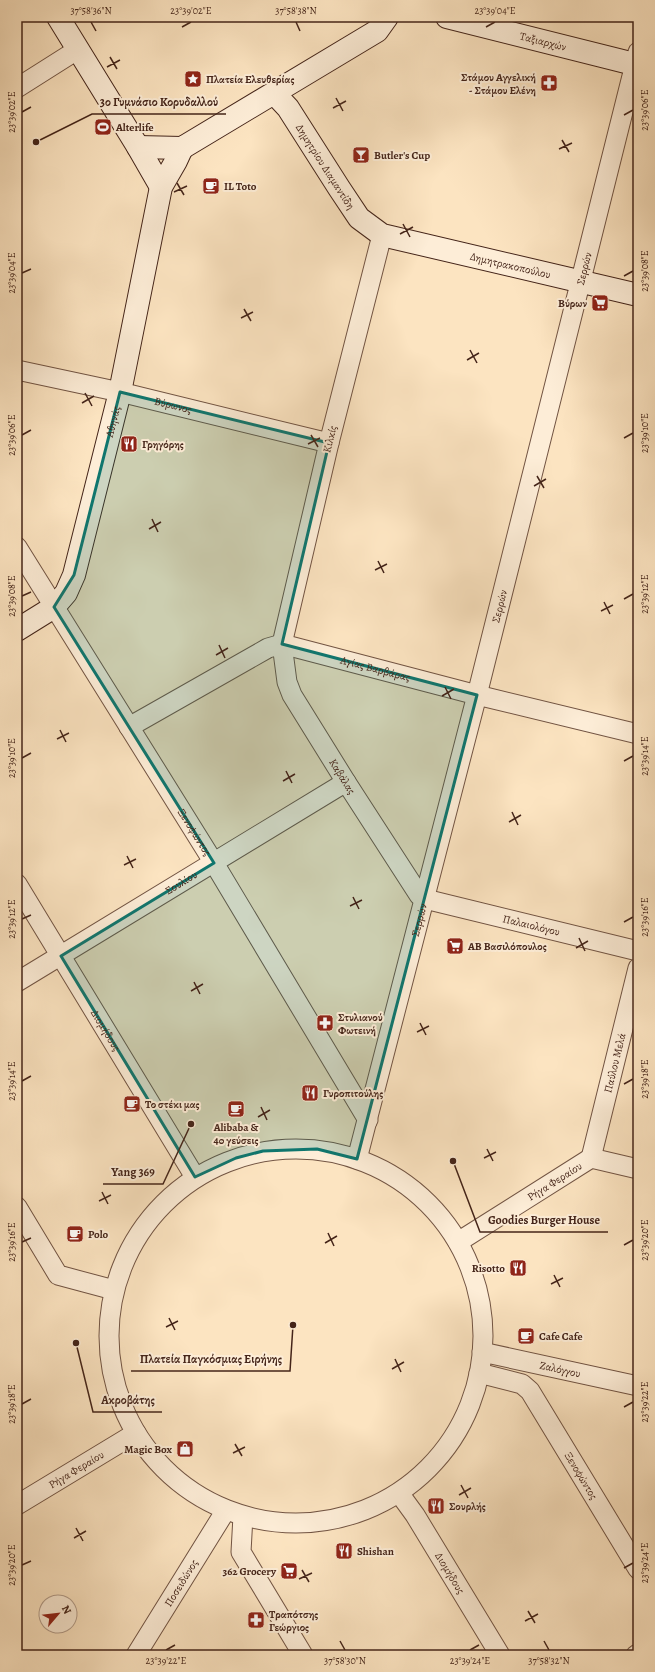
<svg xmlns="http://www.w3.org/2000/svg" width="655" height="1672" viewBox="0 0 655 1672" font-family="Alegreya,serif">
	<rect width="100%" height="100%" fill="#fce4c1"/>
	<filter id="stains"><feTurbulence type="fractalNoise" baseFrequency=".005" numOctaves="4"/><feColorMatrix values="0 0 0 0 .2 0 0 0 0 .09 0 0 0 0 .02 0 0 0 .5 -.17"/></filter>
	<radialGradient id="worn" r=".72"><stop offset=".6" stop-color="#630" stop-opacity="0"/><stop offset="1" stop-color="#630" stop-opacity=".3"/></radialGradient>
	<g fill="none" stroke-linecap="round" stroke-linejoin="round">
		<!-- minor casing -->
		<g stroke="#725443" stroke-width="21">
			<g id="minor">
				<path d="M17,88l60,-38"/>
				<path id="s1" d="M382,235l-53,208 -47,201 5,38 5,13 54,87 73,113 6,4 213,52"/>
				<path id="s2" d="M17,370l103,22 209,51"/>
				<path id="s3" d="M17,547l197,316 154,257"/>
				<path id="s4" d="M129,727l139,-79 14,-4 195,51 161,39"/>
				<path id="s5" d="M17,884l178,293"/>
				<path id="s6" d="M17,982l329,-200"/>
				<circle cx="296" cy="1336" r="187"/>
				<path id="s7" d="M591,1158l47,-190"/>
				<path d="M591,1158l47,11"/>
				<path id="s8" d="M357,1159l120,-464 161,-643"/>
				<path d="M17,1207l41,68 56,15"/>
				<path id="s9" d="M458,1242l133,-84"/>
				<path id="s10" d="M482,1352l156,34"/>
				<path id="s11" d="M479,1373l43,11 8,7 108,178"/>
				<path id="s12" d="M399,1493l16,22 85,140"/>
				<path id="s13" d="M17,1505l119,-72"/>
				<path d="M243,1516l-2,36 62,103"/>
				<path id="s14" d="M136,1655l90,-145"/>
				<path d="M636,1655l2,-1"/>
			</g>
		</g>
		<!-- secondary casing -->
		<g stroke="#442419" stroke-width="24">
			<g id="secondary">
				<path d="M58,17l80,130 23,40"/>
				<path id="s15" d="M447,17l191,48"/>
				<path id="s16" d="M274,93l14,15 51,80 20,30 23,17 256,60"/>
				<path d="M138,147l44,1 195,-117 10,-14"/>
				<path id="s17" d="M17,630l37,-23 12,-14 8,-18 46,-183 41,-205 15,-26 6,-13"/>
			</g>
		</g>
		<!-- minor -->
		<use href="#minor" stroke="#fdedd7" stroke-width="19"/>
		<!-- secondary -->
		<use href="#secondary" stroke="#fdedd7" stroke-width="22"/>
	</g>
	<!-- marked area -->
	<path fill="#0f766e" fill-opacity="0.2" stroke="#0f766e" stroke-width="3" stroke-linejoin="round" d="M120,392l209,51 -47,201 195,51 -120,464 -40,-10 -54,2 -27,7 -41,19 -134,-221 153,-93 -160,-256 20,-32z"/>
	<!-- ticks -->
	<path fill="none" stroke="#442419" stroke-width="1.5" d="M91,22l5,9M296,22l4,9M182,27l9,-5M486,27l9,-5M110,57l7,12M107,67l13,-7M336,98l7,13M333,108l13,-7M22,112l9,-5M624,115l9,-5M562,140l7,12M559,149l13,-6M177,183l7,12M174,192l13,-6M403,224l7,13M400,234l13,-7M22,273l9,-4M624,276l9,-5M244,309l7,12M241,318l12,-6M470,350l7,13M467,360l12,-7M85,393l7,13M82,403l12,-7M22,435l9,-5M311,435l7,12M624,438l9,-5M308,444l12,-6M537,476l7,12M534,486l12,-7M152,519l6,13M149,529l12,-7M378,561l6,12M375,570l12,-6M22,596l9,-4M624,599l9,-5M604,602l6,12M601,611l12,-6M219,645l6,13M216,655l12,-7M445,687l6,12M442,696l12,-7M60,730l6,12M57,739l12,-6M22,758l9,-5M624,761l9,-5M286,771l6,12M283,781l12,-7M512,812l6,13M509,822l12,-7M127,856l6,12M124,865l12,-6M353,897l6,12M350,906l12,-6M22,919l9,-4M624,922l9,-5M579,938l6,13M576,948l12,-7M194,982l6,12M191,991l12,-7M420,1023l6,12M417,1032l12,-6M22,1081l9,-5M624,1084l9,-5M261,1107l6,13M258,1117l12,-7M487,1149l6,12M484,1158l12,-6M102,1192l6,12M99,1201l12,-6M328,1233l6,13M22,1242l9,-4M325,1243l12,-7M624,1245l9,-5M554,1275l6,12M551,1284l12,-6M169,1318l6,12M166,1327l12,-6M395,1359l6,13M392,1369l12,-7M22,1404l9,-5M624,1407l9,-5M235,1444l7,12M233,1453l12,-6M461,1485l7,13M459,1495l12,-7M76,1528l7,13M74,1538l12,-7M22,1565l9,-4M624,1568l9,-5M302,1570l7,12M299,1579l13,-6M528,1611l7,12M525,1621l13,-7M340,1641l5,9M544,1641l5,9M166,1650l9,-5M470,1650l9,-5"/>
	<!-- icons -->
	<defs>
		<g id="sight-square" transform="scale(0.9)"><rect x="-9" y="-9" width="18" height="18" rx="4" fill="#8f2418" stroke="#fdedd7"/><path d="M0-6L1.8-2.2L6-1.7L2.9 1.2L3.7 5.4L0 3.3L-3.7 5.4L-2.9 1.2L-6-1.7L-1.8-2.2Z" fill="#fff"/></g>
		<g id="pharmacy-square" transform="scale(0.9)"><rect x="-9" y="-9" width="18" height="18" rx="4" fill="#8f2418" stroke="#fdedd7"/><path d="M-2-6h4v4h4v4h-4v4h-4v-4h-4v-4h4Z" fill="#fff"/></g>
		<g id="stadium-square" transform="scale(0.9)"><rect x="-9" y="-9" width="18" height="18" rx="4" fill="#8f2418" stroke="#fdedd7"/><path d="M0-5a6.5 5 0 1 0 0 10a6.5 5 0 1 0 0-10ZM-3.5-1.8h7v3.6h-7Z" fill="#fff"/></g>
		<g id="bar-square" transform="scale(0.9)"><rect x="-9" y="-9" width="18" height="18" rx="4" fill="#8f2418" stroke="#fdedd7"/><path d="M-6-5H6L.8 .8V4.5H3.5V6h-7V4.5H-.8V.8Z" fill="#fff"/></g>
		<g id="cafe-square" transform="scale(0.9)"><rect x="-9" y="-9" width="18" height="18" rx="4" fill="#8f2418" stroke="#fdedd7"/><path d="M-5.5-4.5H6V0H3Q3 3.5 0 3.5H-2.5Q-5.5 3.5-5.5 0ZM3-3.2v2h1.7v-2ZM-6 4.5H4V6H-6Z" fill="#fff"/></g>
		<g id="supermarket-square" transform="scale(0.9)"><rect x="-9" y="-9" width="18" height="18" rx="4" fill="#8f2418" stroke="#fdedd7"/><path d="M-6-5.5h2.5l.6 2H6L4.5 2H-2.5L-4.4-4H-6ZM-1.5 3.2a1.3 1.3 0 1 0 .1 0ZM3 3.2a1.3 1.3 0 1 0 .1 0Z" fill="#fff"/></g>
		<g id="restaurant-square" transform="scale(0.9)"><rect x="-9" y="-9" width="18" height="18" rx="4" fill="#8f2418" stroke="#fdedd7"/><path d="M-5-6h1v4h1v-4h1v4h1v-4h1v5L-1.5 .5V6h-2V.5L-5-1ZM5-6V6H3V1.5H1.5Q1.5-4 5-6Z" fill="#fff"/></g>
		<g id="shop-square" transform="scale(0.9)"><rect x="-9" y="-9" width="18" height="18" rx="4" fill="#8f2418" stroke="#fdedd7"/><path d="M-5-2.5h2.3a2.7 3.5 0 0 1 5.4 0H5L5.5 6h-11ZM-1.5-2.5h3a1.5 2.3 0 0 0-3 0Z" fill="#fff"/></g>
	</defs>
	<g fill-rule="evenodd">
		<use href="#sight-square" x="193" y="79"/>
		<use href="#pharmacy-square" x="549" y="83"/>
		<use href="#stadium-square" x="103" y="127"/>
		<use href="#bar-square" x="361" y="155"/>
		<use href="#cafe-square" x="211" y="186"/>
		<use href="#supermarket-square" x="600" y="303"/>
		<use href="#restaurant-square" x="129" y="444"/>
		<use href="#supermarket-square" x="455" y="946"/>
		<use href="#pharmacy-square" x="325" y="1023"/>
		<use href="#restaurant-square" x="310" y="1093"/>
		<use href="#cafe-square" x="132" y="1104"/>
		<use href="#cafe-square" x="236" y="1109"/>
		<use href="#cafe-square" x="75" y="1234"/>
		<use href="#restaurant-square" x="518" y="1268"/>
		<use href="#cafe-square" x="526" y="1336"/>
		<use href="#shop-square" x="185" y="1449"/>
		<use href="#restaurant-square" x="436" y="1506"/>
		<use href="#restaurant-square" x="344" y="1551"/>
		<use href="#supermarket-square" x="289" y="1571"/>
		<use href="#pharmacy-square" x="256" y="1620"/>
	</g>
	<g text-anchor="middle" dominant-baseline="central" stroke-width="4" stroke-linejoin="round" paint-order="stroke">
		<!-- street labels -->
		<g font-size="11" fill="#442419" stroke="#fdedd7">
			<text stroke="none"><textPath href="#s15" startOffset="99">Ταξιαρχών</textPath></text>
			<text stroke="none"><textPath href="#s16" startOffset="90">Δημητρίου Διαμαντίδη</textPath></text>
			<text stroke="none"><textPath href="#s16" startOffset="312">Δημητρακοπούλου</textPath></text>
			<text stroke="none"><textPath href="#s8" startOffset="919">Σερρών</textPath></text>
			<text stroke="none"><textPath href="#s2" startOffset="160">Βύρωνος</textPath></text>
			<text stroke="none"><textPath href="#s17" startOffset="240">Αθηνάς</textPath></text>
			<text transform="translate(330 439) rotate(-76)">Κιλκίς</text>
			<text stroke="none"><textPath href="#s8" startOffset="571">Σερρών</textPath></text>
			<text stroke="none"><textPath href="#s4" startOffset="271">Αγίας Βαρβάρας</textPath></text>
			<text stroke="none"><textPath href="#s1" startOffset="569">Καβάλας</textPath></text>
			<text stroke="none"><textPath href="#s3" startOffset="336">Ξενοφώντος</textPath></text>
			<text stroke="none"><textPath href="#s6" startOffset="192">Σουλίου</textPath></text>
			<text stroke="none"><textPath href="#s8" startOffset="247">Σερρών</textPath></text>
			<text stroke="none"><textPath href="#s1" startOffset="827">Παλαιολόγου</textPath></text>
			<text stroke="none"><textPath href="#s5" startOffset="171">Διομήδους</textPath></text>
			<text stroke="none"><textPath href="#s7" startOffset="98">Παύλου Μελά</textPath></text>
			<text stroke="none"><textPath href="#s9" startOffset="114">Ρήγα Φεραίου</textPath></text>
			<text stroke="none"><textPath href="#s10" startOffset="80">Ζαλόγγου</textPath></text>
			<text stroke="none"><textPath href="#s13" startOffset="69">Ρήγα Φεραίου</textPath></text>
			<text stroke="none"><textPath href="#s11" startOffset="154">Ξενοφώντος</textPath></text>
			<text stroke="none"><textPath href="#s12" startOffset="95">Διομήδους</textPath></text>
			<text stroke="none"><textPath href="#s14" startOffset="85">Ποσειδώνος</textPath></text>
		</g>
		<!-- poi labels -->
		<g font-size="11" font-weight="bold" fill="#442419" stroke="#fdedd7" text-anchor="start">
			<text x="536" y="77" text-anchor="end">Στάμου Αγγελική<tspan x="536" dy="13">- Στάμου Ελένη</tspan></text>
			<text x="206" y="79">Πλατεία Ελευθερίας</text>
			<text x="116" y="127">Alterlife</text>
			<text x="374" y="155">Butler's Cup</text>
			<text x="224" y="186">IL Toto</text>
			<text x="587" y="303" text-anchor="end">Βύρων</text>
			<text x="142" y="444">Γρηγόρης</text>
			<text x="468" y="946">ΑΒ Βασιλόπουλος</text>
			<text x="338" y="1017">Στυλιανού<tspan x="338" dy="13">Φωτεινή</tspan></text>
			<text x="323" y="1093">Γυροπιτούλης</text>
			<text x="145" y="1104">Το στέκι μας</text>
			<text x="236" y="1127" text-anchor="middle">Alibaba &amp;<tspan x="236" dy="13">40 γεύσεις</tspan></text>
			<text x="88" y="1234">Polo</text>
			<text x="505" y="1268" text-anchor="end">Risotto</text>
			<text x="539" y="1336">Cafe Cafe</text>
			<text x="172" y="1449" text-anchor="end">Magic Box</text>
			<text x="449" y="1506">Σουρλής</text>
			<text x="357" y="1551">Shishan</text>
			<text x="276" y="1571" text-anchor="end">362 Grocery</text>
			<text x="269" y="1614">Τραπότσης<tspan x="269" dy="13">Γεώργιος</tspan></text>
		</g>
	</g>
	<!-- callouts -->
	<path fill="none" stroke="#442419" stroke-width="1.5" d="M36 142L92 114H226M191 1124L163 1184H103M453 1161L480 1232H608M293 1325L290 1371H131M76 1343L93 1412H162"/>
	<g fill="#442419" stroke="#fdedd7" stroke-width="1.5">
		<circle cx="36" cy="142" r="4"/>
		<circle cx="191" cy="1124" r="4"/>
		<circle cx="453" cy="1161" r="4"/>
		<circle cx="293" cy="1325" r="4"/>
		<circle cx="76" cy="1343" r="4"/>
	</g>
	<g font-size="12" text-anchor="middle" font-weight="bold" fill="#442419" stroke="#fdedd7" stroke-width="4" stroke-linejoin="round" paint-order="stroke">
		<text x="159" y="106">3ο Γυμνάσιο Κορυδαλλού</text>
		<text x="133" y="1176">Yang 369</text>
		<text x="544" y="1224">Goodies Burger House</text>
		<text x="211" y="1363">Πλατεία Παγκόσμιας Ειρήνης</text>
		<text x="128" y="1404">Ακροβάτης</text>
	</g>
	<!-- margin -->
	<rect width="655" height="1672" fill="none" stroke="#fce4c1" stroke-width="44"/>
	<!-- north arrow -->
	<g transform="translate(58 1614) rotate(62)"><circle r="19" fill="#fdedd7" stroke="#b39d8b"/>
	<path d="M0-3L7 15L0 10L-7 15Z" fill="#8f2418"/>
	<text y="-6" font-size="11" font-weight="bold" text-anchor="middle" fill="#442419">N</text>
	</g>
	<rect x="22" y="22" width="611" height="1628" fill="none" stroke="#442419" stroke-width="1.5"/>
	<g font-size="10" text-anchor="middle" fill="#442419">
		<text x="91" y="14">37°58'36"N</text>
		<text x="191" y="14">23°39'02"E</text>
		<text x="296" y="14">37°58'38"N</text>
		<text x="495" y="14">23°39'04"E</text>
		<text transform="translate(644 110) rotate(-90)" y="4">23°39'06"E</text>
		<text transform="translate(11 112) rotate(-90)" y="4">23°39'02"E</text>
		<text transform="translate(644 271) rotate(-90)" y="4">23°39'08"E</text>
		<text transform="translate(11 273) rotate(-90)" y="4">23°39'04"E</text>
		<text transform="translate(644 433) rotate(-90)" y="4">23°39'10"E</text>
		<text transform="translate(11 435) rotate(-90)" y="4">23°39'06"E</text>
		<text transform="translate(644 594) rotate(-90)" y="4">23°39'12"E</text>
		<text transform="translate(11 596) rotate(-90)" y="4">23°39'08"E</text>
		<text transform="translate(644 756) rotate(-90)" y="4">23°39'14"E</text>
		<text transform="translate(11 758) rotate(-90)" y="4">23°39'10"E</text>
		<text transform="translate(644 917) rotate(-90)" y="4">23°39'16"E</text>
		<text transform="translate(11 919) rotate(-90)" y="4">23°39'12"E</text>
		<text transform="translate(644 1079) rotate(-90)" y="4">23°39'18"E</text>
		<text transform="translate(11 1081) rotate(-90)" y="4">23°39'14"E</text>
		<text transform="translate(644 1240) rotate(-90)" y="4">23°39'20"E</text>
		<text transform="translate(11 1242) rotate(-90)" y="4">23°39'16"E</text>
		<text transform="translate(644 1402) rotate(-90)" y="4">23°39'22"E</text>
		<text transform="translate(11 1404) rotate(-90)" y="4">23°39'18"E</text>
		<text transform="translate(644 1563) rotate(-90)" y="4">23°39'24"E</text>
		<text transform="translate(11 1565) rotate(-90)" y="4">23°39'20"E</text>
		<text x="166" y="1664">23°39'22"E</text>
		<text x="345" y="1664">37°58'30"N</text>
		<text x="470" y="1664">23°39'24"E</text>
		<text x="549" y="1664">37°58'32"N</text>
	</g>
	<rect width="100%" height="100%" filter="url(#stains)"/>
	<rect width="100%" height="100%" fill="url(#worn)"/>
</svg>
